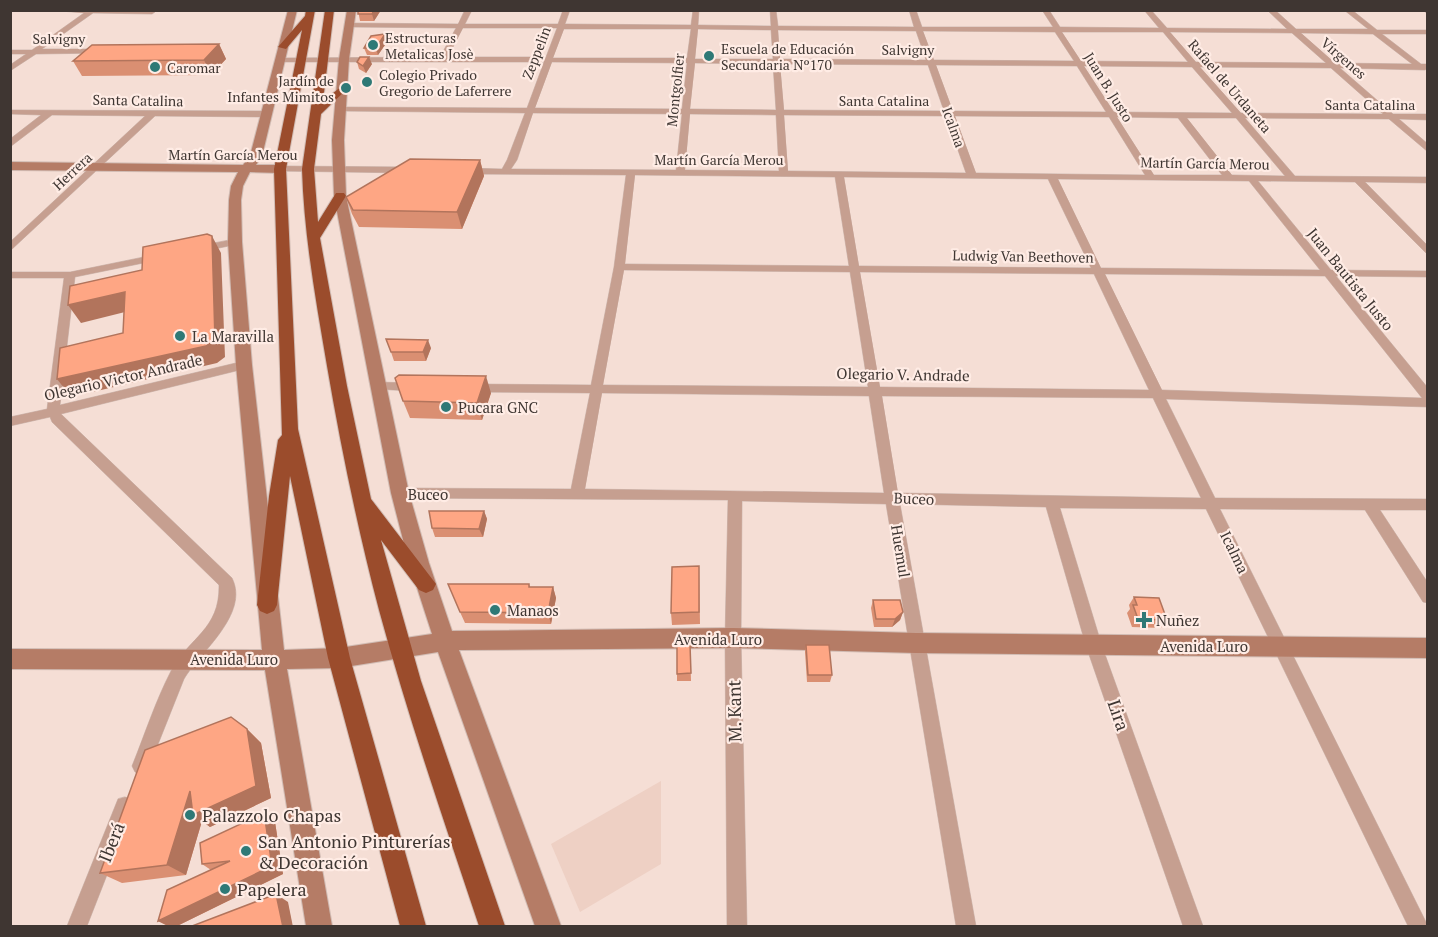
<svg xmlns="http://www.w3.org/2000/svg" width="1438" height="937" viewBox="0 0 1438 937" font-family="'PT Serif',serif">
	<rect width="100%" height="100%" fill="#f5ded5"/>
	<!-- built -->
	<path fill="#eed0c4" d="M661,781v83l-81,48 -29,-68z"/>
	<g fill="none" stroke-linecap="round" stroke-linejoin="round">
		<!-- street casing -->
		<g stroke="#d1bcb4" stroke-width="1">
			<g id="street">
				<path d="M46,10h108l1,2 -3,2 -59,-1 -51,36h59l4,2 -1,2 -68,1 -26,17v-6l16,-11h-16v-4h22l52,-37z"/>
				<path d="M465,10h7l-7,14h93l5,-14h7l-5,14 126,1 2,-15h6l-1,15 73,1 -1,-16h6l2,16 136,1 -5,-17h7l6,17h131l-11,-17h7l11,17 99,1 -15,-18h7l16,18 120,1 -20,-19h8l21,19h72l-24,-19h8l25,20h51v4h-46l39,30h7v4l-3,2 -85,-2 53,46h35v6l-29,-1 29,25v8l-39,-33 -144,-1 50,58 133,1v6l-63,-1 63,64v9l-73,-73 -97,-1 73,89 97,1v6l-92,-1 92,112v19l-262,-8 49,99 213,1v11h-48l48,73v20l-5,-1 -58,-92 -145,-1 208,417h-20l-202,-417 -146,-1 42,138 101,280h-20l-97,-280 -40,-139 -146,-3 76,422h-20l-70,-422 -144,-3 -1,137 6,288h-20l-2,-288 3,-138 -328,-2 -5,-1 -2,-4 2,-4 5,-1 171,1 19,-96 -118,-1 -6,-4 6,-4 119,1 23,-118 12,-92 -159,-1 -5,-3 5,-3 35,1 5,-9 18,-47 -185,-2 -4,-2 4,-2 187,1 17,-46h-263l-4,-2 4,-2 159,-1 16,-29 -106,-1 -4,-2 4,-2 108,1zM463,28h94l-11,29h-98zM564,29h127l-4,29h-134zM698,29l73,1 2,29h-78zM778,30l138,1 10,29 -146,-1zM923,31l132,1 19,29 -140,-1zM1062,32h101l25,30 -107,-1zM1170,32l122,1 34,30 -130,-1zM1301,33l72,1 39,30 -77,-1zM552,62l135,1 -5,46 -147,-1zM695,63l78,1 3,46 -86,-1zM780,64l148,1 16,46 -160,-1zM936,65l141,1 29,46 -153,-1zM1084,66l108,1 40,46 -118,-1zM1200,67l131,1 52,46 -142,-1zM533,113l149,1 -6,56 -165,-1 6,-9zM690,114l86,1 3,56 -94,-1zM784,115l162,1 20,57 -178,-2zM955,116l154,1 36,58 -169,-2zM1117,117l61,1 44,57h-68zM1187,118h49l49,58 -53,-1zM635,175l200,2 14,89 -224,-2zM844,177l204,2 43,89 -232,-2zM1058,179l191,2 71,89 -219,-2zM624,270l226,2 18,115 -265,-2zM860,272l234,2 55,116 -269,-3zM1105,274l220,2 97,122 -260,-8zM602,393l267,3 15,97 -299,-4zM882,396l271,2 48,100 -303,-5z"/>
				<path d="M1423,10h5v4z"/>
				<path d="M10,110l255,1 4,3 -4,3 -110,-1 -145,135v-9l135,-126 -93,-1 -42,32v-8l31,-24 -31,-1z"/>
				<path d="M280,166l128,1 5,3 -5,3 -131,-2 -2,-2z"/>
				<path d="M235,239l4,1v4l-40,8 -5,-3 5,-3z"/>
				<path d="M159,254l4,1v4l-88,18 -15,128 184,-44 6,4 -6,4 -183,45 171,164c18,36 -32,74 -48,101l-37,93 -6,3 -6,-3 -3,-6c13,-32 23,-64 39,-95 18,-34 49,-41 48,-86l-167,-163 -2,-5 -40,9v-9l37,-8 17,-131h-54v-6h60z"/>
				<path d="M377,382l37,1 6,4 -6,4 -41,-2 -2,-3 2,-3z"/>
				<path d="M125,797l7,2 2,7 -47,120h-20l51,-127z"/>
			</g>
		</g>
		<!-- secondary casing -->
		<g stroke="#d1bcb4" stroke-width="2">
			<path id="secondary" d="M288,10h9l-35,146 -6,9h24l6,4 -6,4 -30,-1 -7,14 -2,14 1,42 10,123 32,285 55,-2 93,-14 -23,-71 -18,-70 -57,-297 -2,-56 7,-81 8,-49h9l-7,49 -5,81 2,56 63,297 20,70 23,68 281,-3 183,5 512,5v20l-512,-5 -183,-5 -274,2 102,276h-26l-97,-274 -99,16 -52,1 45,257h-26l-41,-256 -255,-1v-20l252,1 -26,-285 -8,-123 1,-42 2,-14 7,-14 -228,-2v-8l233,3 7,-9z"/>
		</g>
		<!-- highway casing -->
		<g stroke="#d1bcb4" stroke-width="2">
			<g id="highway">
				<path d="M306,10h9l-29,159 12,260 52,229 76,268h-26l-72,-268 -38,-182 -13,129 -3,6 -7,3 -7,-3 -3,-6 12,-109 9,-56 4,-5 -8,-266 28,-139 -16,19 -8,-2 27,-31z"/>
				<path d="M325,10h9l-11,91 19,-15 5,3 -26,25 -7,55 4,53 18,-29h8l2,3 -26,42 27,148 24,113 65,85 -3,6 -7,3 -7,-3 -38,-50 40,141 84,245h-26c-35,-105 -71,-209 -100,-316 -21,-80 -38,-162 -52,-244 -11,-65 -23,-130 -25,-197z"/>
			</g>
		</g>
		<!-- street -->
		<use href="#street" fill="#c69f90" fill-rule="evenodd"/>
		<!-- secondary -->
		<use href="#secondary" fill="#b57c66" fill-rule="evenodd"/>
		<!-- highway -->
		<use href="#highway" fill="#9b4c2c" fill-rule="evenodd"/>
	</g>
	<!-- wall -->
	<g fill="#da8f72">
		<path d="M358,10h23l-7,11h-14z"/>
		<path d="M385,34l2,8 -9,13h-11l-3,-7z"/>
		<path d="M219,44l7,15 -15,16 -129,1 -9,-15z"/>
		<path d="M357,62l15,2 -6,9 -7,-4z"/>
		<path d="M480,160l4,16 -22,53 -103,-2 -7,-13 -6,-17z"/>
		<path d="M431,348l-5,13h-32l-3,-9z"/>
		<path d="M491,393l-9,27 -72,-2 -7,-17z"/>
		<path d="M484,511l3,8 -4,18h-48l-3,-9z"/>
		<path d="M699,566l1,58 -28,1 -1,-12z"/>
		<path d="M529,584l1,3h23l3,11 -5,26 -86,-1 -5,-11z"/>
		<path d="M1134,597l33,23 -6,8 -29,-1 -5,-14 3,-4 -1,-4z"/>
		<path d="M873,600l30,12 -3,8 -8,7h-18l-3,-19z"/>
		<path d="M690,645l1,36h-14v-7z"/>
		<path d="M806,645l26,30 -2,7h-23l-2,-30z"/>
		<path d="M247,729l14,14 10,55 -61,29 -8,-6 -16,54 -64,8 -22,-10z"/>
		<path d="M264,813l11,9 8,52 -108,53h-5l-12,-6 53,-51 -9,-6z"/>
	</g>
	<!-- shaded-wall -->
	<g fill="#b2745c">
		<path d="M374,10h7l-7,11 -2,-7z"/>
		<path d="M385,34l2,8 -9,13 -2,-7z"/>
		<path d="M219,44l7,15 -15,16 -7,-15z"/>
		<path d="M369,57l3,7 -6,9 -3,-7z"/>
		<path d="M480,160l4,16 -22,53 -5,-17z"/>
		<path d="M212,236l9,17 4,104 -8,6 -146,34 -14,-18 149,-33z"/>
		<path d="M125,292l12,17 -56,14 -13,-18z"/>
		<path d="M428,340l3,8 -5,13 -3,-9z"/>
		<path d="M486,376l5,17 -9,27 -5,-17z"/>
		<path d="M484,511l3,8 -4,18 -4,-8z"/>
		<path d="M553,587l3,11 -5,26 -3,-11z"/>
		<path d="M903,612l-3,8 -8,7 3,-8z"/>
		<path d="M247,729l14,14 10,55 -61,29 -8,-6 -16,54 -19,-10 23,-74z"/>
		<path d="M264,813l11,9 8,52 -108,53h-5l-12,-6 114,-55z"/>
		<path d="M276,894l12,8 5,25h-10z"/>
	</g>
	<!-- building -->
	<g fill="#fea684" stroke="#b2745c" stroke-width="1.5">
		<path d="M358,10h16l-2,4h-14z"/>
		<path d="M385,34l-9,14h-12l7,-12z"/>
		<path d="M219,44l-15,16 -131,1 19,-16z"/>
		<path d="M360,57h9l-6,9 -6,-4z"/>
		<path d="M410,159l70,1 -23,52 -104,-2 -7,-13z"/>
		<path d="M207,234l5,2 3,104 -9,6 -149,33 3,-31 63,-15 2,-41 -57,13 2,-19 72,-16 1,-23z"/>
		<path d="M386,339l42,1 -5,12h-32z"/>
		<path d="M399,375l87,1 -9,27 -74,-2 -8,-23z"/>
		<path d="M429,511h55l-5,18 -47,-1z"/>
		<path d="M699,566v46l-28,1 1,-46z"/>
		<path d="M448,584h81v3h24l-5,26 -88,-1z"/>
		<path d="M1134,597l25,1 8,22 -29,-1 -5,-14h4z"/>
		<path d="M873,600h27l3,12 -8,7h-19z"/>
		<path d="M677,645h13l1,28 -14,1z"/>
		<path d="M806,645h23l3,30h-24z"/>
		<path d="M231,717l16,12 9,57 -63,29 -3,-24 -23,74 -67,8 45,-123z"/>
		<path d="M264,813l8,53 -114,55 9,-31 63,-29 -28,3 -2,-21z"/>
		<path d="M276,894l7,33h-91v-1z"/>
	</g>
	<!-- markers -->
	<g fill="#2f7976" stroke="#ffece5" stroke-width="2">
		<circle cx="373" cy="45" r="6"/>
		<circle cx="709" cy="56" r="6"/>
		<circle cx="155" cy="67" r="6"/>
		<circle cx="367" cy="82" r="6"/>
		<circle cx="346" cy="88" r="6"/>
		<circle cx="180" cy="336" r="6"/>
		<circle cx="446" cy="407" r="6"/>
		<circle cx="495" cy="610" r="6"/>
		<path d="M1141 611h6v6h6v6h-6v6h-6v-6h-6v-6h6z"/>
		<circle cx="190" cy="815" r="6"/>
		<circle cx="246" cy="851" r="6"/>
		<circle cx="225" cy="889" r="6"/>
	</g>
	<g text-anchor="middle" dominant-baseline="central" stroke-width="4.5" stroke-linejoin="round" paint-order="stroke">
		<!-- far-poi labels -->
		<g font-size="14" fill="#3f3632" stroke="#ffece5" text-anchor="start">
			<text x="385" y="37">Estructuras<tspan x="385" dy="16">Metalicas Josè</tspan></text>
			<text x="721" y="48">Escuela de Educación<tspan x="721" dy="16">Secundaria Nº170</tspan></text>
			<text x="167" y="67">Caromar</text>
			<text x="379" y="74">Colegio Privado<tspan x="379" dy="16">Gregorio de Laferrere</tspan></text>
			<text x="334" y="80" text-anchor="end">Jardín de<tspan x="334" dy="16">Infantes Mimitos</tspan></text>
		</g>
		<!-- far-street labels -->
		<g font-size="14" fill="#3f3632" stroke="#ffece5">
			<text x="59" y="38">Salvigny</text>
			<text x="908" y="49">Salvigny</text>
			<text transform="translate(536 53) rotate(-69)">Zeppelin</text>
			<text transform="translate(1344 58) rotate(41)">Vírgenes</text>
			<text transform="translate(1230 86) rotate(49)">Rafael de Urdaneta</text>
			<text transform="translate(1109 87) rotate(58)">Juan B. Justo</text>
			<text transform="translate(675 90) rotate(-84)">Montgolfier</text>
			<text transform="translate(138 100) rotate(1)">Santa Catalina</text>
			<text x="884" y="100">Santa Catalina</text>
			<text x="1370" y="104">Santa Catalina</text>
			<text transform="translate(954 127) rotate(70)">Icalma</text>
			<text x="233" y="154">Martín García Merou</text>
			<text x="719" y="159">Martín García Merou</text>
			<text transform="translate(1205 163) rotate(1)">Martín García Merou</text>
			<text transform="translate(72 171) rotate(-43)">Herrera</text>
			<text transform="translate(1023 256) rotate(1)">Ludwig Van Beethoven</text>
		</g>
		<!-- street labels -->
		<g font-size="15" fill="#3f3632" stroke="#ffece5">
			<text transform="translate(1351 279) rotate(51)">Juan Bautista Justo</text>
			<text transform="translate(903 374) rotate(1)">Olegario V. Andrade</text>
			<text transform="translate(123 377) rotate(-13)">Olegario Victor Andrade</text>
			<text x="428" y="494">Buceo</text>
			<text transform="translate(914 498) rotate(2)">Buceo</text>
			<text transform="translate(901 551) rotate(81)">Huemul</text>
			<text transform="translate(1235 552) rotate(64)">Icalma</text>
			<text x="718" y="639">Avenida Luro</text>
			<text x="1204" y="646">Avenida Luro</text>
			<text x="234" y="659">Avenida Luro</text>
		</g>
		<!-- poi labels -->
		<g font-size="15" fill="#3f3632" stroke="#ffece5" text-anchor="start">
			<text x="192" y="336">La Maravilla</text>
			<text x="458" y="407">Pucara GNC</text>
			<text x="507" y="610">Manaos</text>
			<text x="1156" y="620">Nuñez</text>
		</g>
		<!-- near-street labels -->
		<g font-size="18" fill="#3f3632" stroke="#ffece5">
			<text transform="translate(734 711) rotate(-91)">M. Kant</text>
			<text transform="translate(1119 715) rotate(71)">Lira</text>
			<text transform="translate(111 842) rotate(-68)">Iberá</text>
		</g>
		<!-- near-poi labels -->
		<g font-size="18" fill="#3f3632" stroke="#ffece5" text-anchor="start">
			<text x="202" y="815">Palazzolo Chapas</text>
			<text x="258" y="841">San Antonio Pinturerías<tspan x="258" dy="21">&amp; Decoración</tspan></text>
			<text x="237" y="889">Papelera</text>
		</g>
	</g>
	<!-- border -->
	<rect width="1438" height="937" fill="none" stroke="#3f3632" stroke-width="24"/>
</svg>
